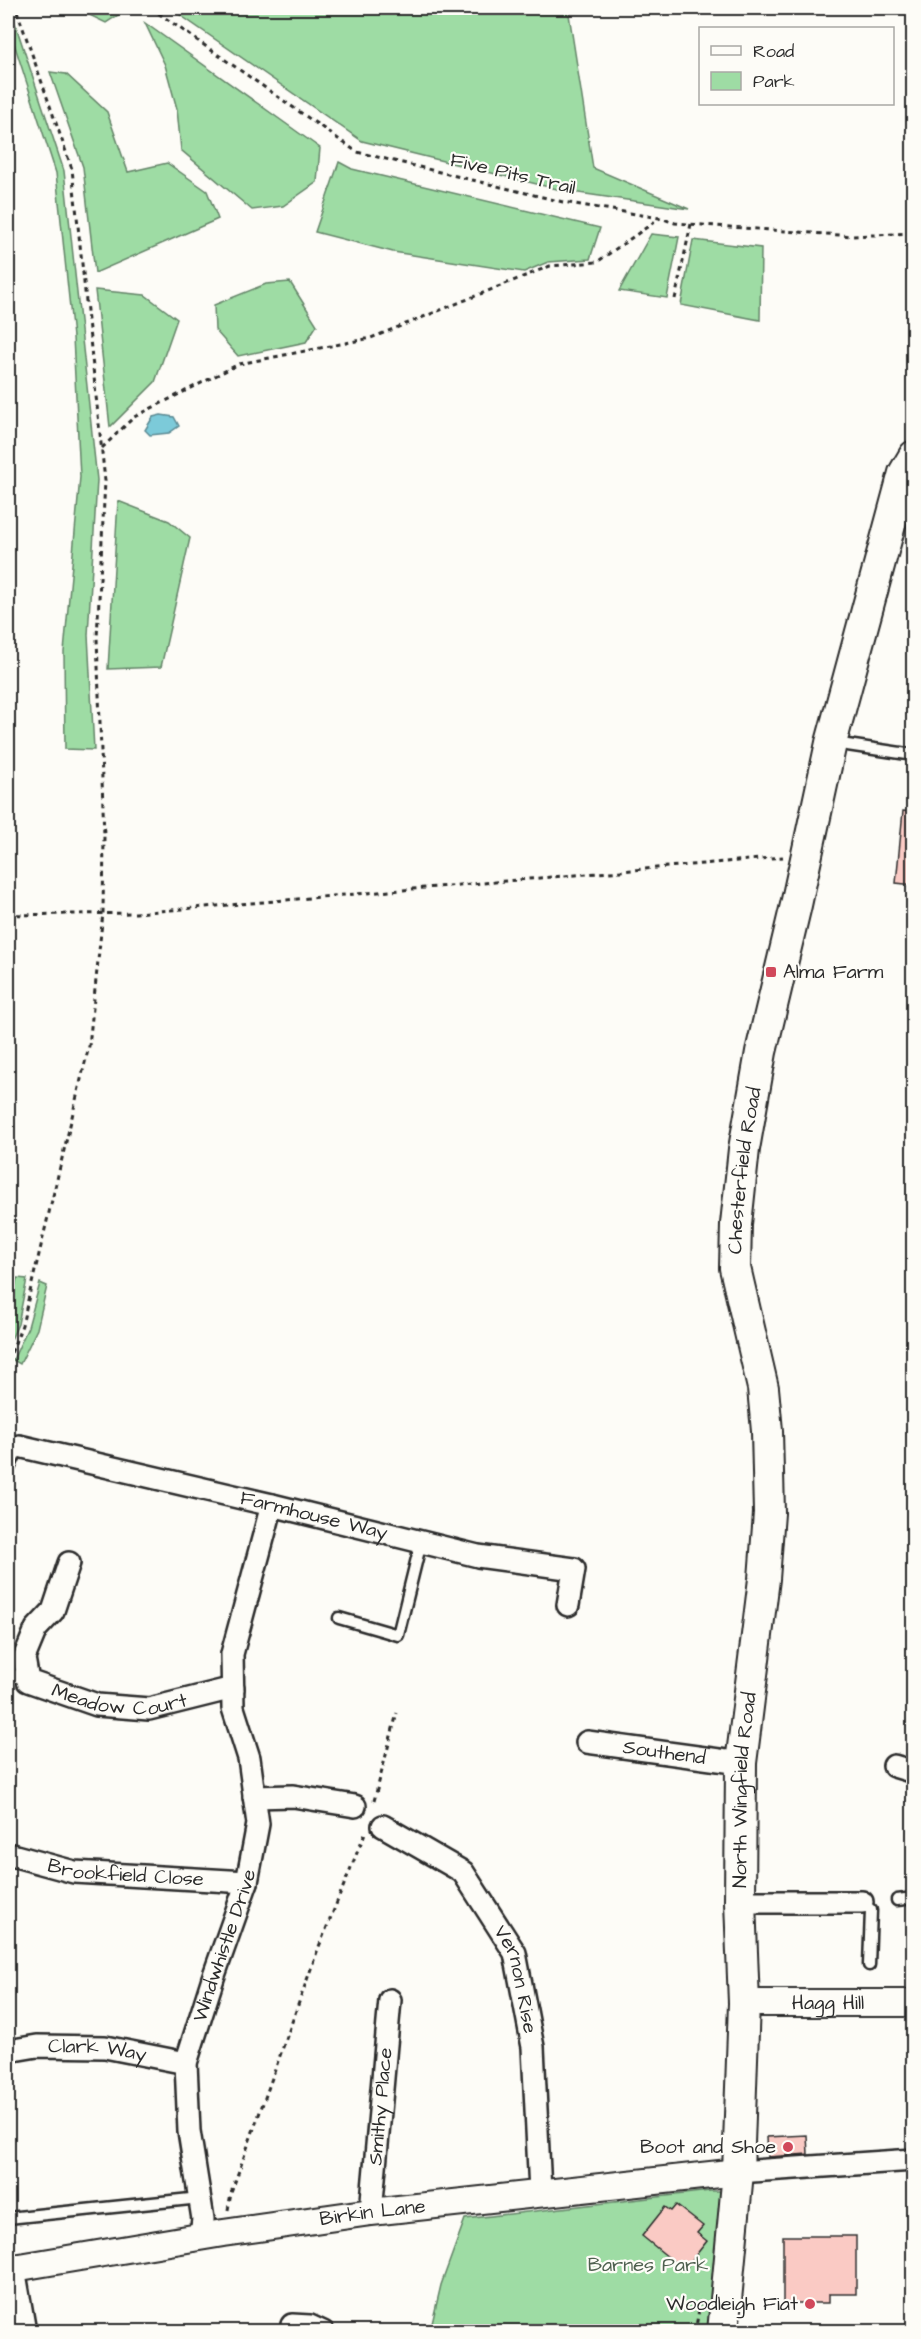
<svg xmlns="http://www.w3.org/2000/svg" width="921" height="2339" viewBox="0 0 921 2339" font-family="'Architects Daughter',sans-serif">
	<rect width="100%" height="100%" fill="#fdfcf7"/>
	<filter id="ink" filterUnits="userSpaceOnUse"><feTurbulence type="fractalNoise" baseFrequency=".0167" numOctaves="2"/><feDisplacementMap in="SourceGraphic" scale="12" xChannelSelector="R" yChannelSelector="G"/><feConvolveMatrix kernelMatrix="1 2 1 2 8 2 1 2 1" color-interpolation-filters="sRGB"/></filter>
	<g filter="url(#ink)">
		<!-- green -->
		<g fill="#9edca4" stroke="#648468" stroke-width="1.5">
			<path d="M8,8h2l54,163 33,309 -9,155 6,115 -29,-1 -1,-97 16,-175 -7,-140 -17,-164 -48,-148z"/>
			<path d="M68,8h56l2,2 -20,13 -31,-15z"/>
			<path d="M170,8h398l25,160 96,41 -124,-18 -203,-50z"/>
			<path d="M145,23l175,125 -3,34 -34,24 -31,4 -71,-60 -4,-41 -12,-44z"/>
			<path d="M50,72l16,2 41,38 21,60 39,-9 40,28 11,28 -123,54 -12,-106z"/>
			<path d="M339,162l13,7 248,59 -10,31 -42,3 -24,10 -131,-20 -78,-20z"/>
			<path d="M651,234l28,3 -12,61 -48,-7z"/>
			<path d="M693,240l68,8 -1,72 -79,-15z"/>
			<path d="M290,282l27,43 -11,17 -68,14 -23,-26 -1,-25 52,-21z"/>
			<path d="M95,290l50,5 32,24 -22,63 -45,45z"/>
			<path d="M118,501l51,20 21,17 -29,129 -53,2z"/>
			<path d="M17,1278l10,1 -9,45 -10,22v-24z"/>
			<path d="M40,1283l7,3 -10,43 -17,35 -7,-4 15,-33z"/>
			<path d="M710,2191h12l-11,140 -281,1 11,-47 24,-66z"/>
		</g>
		<!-- water -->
		<path fill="#7ccad9" stroke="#5c8a93" stroke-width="1.5" d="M161,415l13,2 5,9 -10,7 -19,2 -5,-5 8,-13z"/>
		<!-- building -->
		<g fill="#facac4" stroke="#2b2b2b" stroke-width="1.5">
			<path d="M903,811l11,1v73l-18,-2z"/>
			<path d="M807,2135l1,19 -40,3 -1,-20z"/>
			<path d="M676,2205l27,21 -6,7 10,8 -23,29 -42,-34 23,-29 6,4z"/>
			<path d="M783,2236h73v58h-27v9h-46z"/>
		</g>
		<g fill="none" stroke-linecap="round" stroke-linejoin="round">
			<!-- service casing -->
			<g stroke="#2b2b2b" stroke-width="15">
				<g id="service">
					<path d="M834,743l80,12"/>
					<path d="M8,1471l11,-25"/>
					<path d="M339,1618l59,17 23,-93"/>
					<path d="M8,1673l20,8"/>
					<path d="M897,1900l17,-2"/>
					<path d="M862,1902l9,8 -2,55"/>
					<path d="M8,2218l192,-20"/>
				</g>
			</g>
			<!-- minor casing -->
			<g stroke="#2b2b2b" stroke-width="26">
				<g id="minor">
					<path id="s1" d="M19,1446l253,59 206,51 96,13 -6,36"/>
					<path id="s2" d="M69,1563l-16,48 -17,18 -12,29 4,23 69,24 52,4 84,-21"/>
					<path id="s3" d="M587,1742l154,21"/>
					<path d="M894,1766l20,6"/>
					<path d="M254,1797l39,-1 62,10"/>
					<path id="s4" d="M383,1826l80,46 52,81 18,94 7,145"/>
					<path id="s5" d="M8,1854l66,18 173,10"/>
					<path d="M740,1902h122"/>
					<path id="s6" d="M8,2051l29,-5 68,1 81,16"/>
					<path d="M738,2172l176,-12"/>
					<path id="s7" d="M371,2212l19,-212"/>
					<path id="s8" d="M201,2236l2,-17 -14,-88 -3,-68 27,-85 34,-96 11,-58 -9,-66 -16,-50 -1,-54 40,-149"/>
					<path d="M14,2268l11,64"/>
					<path d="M292,2325l18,1 13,6"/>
				</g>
			</g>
			<!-- tertiary casing -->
			<g stroke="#2b2b2b" stroke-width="30">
				<g id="tertiary">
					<path id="s9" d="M744,2003h170"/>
					<path id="s10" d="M8,2269l215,-36 148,-21 367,-40"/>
				</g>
			</g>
			<!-- secondary casing -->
			<g stroke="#2b2b2b" stroke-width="34">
				<g id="secondary">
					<path id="s11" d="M723,2332l15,-160 6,-169 -4,-101 1,-139 23,-184 5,-66 -2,-82 -4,-43 -28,-120 1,-44 8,-75 17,-97 35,-147 35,-162 73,-270 10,-17"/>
				</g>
			</g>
			<!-- path -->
			<g stroke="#2b2b2b" stroke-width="3" stroke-dasharray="4.5 4.5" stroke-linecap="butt">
				<path d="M151,8l206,144 206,50 97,16 15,5 178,13 61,-3"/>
				<path d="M675,299l16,-75"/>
				<path d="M102,448l32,-31 105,-53 132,-26 179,-72 47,-4 63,-44"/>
				<path d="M8,915l128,-2 647,-56"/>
				<path d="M8,1361l14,-36 67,-279 14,-133 1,-77 -7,-198 8,-157 -33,-312 -56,-161"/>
				<path d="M374,1801l23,-88"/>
				<path d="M228,2210l3,-17 87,-244 47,-116"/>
				<path d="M695,2332l5,-28"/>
			</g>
			<!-- service -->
			<use href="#service" stroke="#fdfcf7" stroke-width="10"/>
			<!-- minor -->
			<use href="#minor" stroke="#fdfcf7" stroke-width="21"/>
			<!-- tertiary -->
			<use href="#tertiary" stroke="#fdfcf7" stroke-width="26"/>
			<!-- secondary -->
			<use href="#secondary" stroke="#fdfcf7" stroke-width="30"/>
		</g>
	</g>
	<!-- markers -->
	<g fill="#d1495b" stroke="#fdfcf7" stroke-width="2">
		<rect x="765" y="966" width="12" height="12" rx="3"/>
		<circle cx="788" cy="2147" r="6"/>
		<circle cx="810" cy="2304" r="6"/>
	</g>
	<g text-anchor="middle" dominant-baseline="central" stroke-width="4.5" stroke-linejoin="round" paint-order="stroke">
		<!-- street labels -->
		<g font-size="20" fill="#2b2b2b" stroke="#fdfcf7">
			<text transform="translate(513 174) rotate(13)">Five Pits Trail</text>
			<text stroke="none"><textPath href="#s11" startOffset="1168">Chesterfield Road</textPath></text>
			<text stroke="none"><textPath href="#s1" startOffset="303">Farmhouse Way</textPath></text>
			<text stroke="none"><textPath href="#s2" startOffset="225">Meadow Court</textPath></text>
			<text stroke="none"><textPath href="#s3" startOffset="78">Southend</textPath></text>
			<text stroke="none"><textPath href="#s11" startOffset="543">North Wingfield Road</textPath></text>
			<text stroke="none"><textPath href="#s5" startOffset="120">Brookfield Close</textPath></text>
			<text stroke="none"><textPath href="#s8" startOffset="298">Windwhistle Drive</textPath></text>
			<text stroke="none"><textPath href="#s4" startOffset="214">Vernon Rise</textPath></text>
			<text stroke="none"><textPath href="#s9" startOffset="84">Hagg Hill</textPath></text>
			<text stroke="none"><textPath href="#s6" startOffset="90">Clark Way</textPath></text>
			<text stroke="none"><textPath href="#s7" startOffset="106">Smithy Place</textPath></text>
			<text stroke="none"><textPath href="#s10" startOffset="369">Birkin Lane</textPath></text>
		</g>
		<!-- poi labels -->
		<g font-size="20" fill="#2b2b2b" stroke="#fdfcf7" text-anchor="end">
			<text x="783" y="972" text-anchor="start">Alma Farm</text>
			<text x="776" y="2147">Boot and Shoe</text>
			<text x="798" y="2304">Woodleigh Fiat</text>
		</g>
		<!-- park labels -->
		<g font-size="20" fill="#4e604f" stroke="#fdfcf7">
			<text x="648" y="2265">Barnes Park</text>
		</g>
	</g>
	<!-- margin -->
	<rect width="921" height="2339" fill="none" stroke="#fdfcf7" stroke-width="30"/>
	<rect x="15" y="15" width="891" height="2309" fill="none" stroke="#2b2b2b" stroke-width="2" filter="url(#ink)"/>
	<!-- legend -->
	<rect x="699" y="27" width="195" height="78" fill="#fdfcf7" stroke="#a9a8a5" stroke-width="1.5"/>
	<rect x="711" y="46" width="30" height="9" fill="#fdfcf7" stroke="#a9a8a5" stroke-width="1.5"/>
	<text x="753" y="57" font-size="18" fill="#2b2b2b">Road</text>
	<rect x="711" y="72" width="30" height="18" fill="#9edca4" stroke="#a9a8a5" stroke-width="1.5"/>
	<text x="753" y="87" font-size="18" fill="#2b2b2b">Park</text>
</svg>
